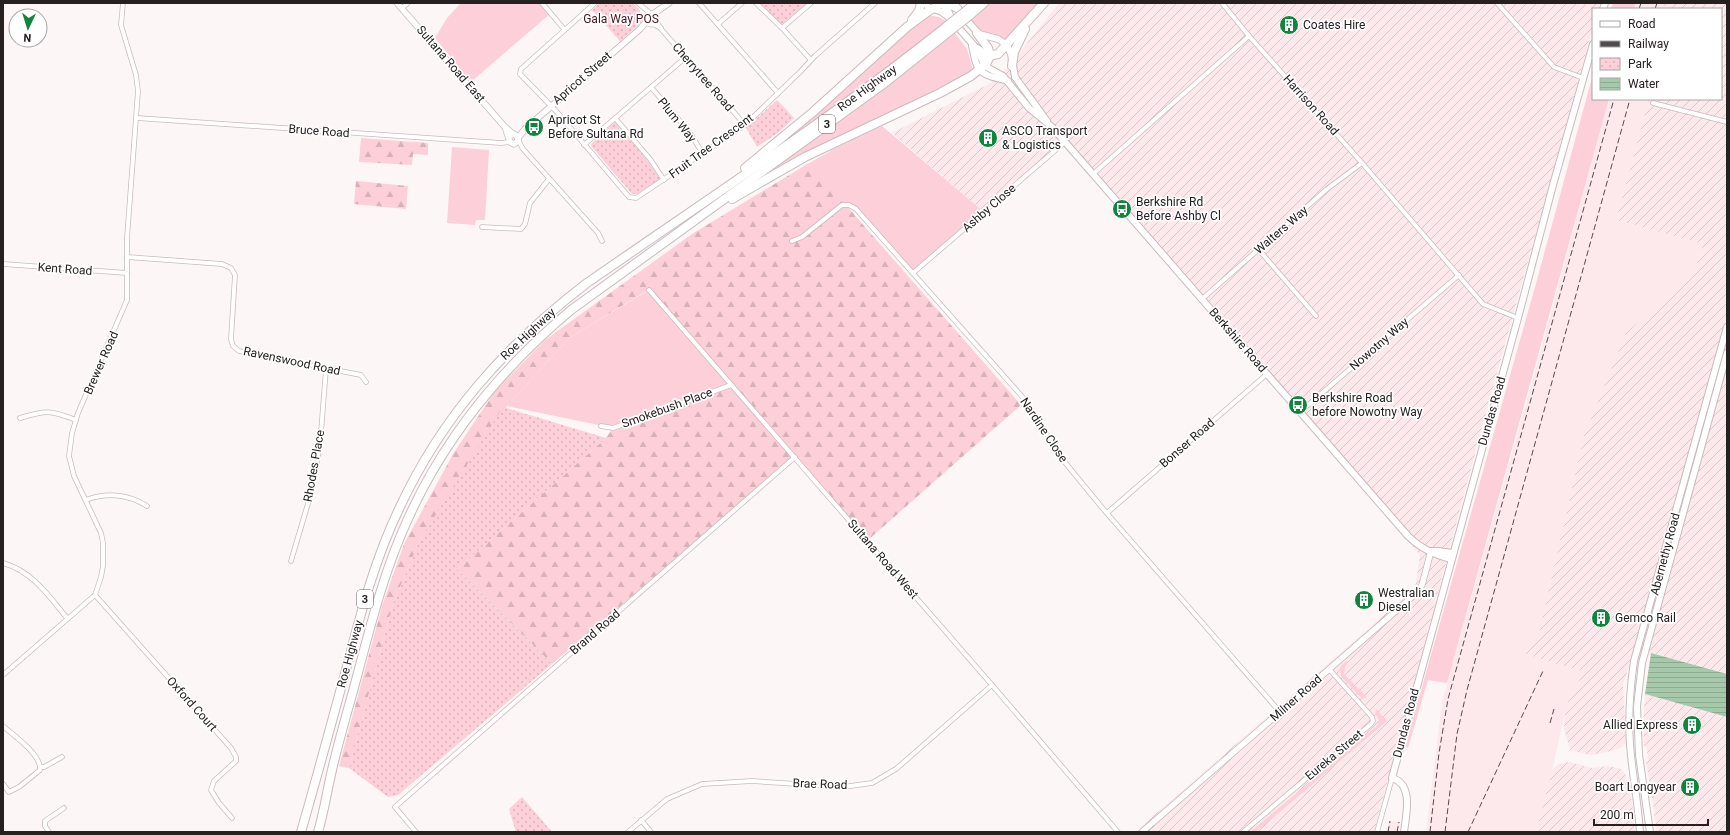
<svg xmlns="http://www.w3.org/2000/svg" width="1730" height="835" viewBox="0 0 1730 835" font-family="Roboto,sans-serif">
	<defs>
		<pattern id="industrial-furrows" width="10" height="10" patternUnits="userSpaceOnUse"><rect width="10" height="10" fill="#fde8ec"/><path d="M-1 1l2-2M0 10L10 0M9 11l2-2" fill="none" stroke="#d9c7ca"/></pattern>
		<pattern id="forest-firs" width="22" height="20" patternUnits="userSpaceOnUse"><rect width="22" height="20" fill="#fdcfd8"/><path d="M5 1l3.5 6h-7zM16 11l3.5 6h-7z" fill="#d9b1b9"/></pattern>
		<pattern id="park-dots" width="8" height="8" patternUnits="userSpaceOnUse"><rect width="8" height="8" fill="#fdcfd8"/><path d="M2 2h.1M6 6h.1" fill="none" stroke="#d9b1b9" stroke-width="1.8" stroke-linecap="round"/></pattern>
		<pattern id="water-rules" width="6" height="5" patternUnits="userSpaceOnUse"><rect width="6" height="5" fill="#a6c8ab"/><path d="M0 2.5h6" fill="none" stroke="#8fac93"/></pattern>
	</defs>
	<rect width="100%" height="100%" fill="#fdf6f7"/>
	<!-- built -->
	<g fill="#fde8ec">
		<path d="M1636,3h29l-2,6h-28z"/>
		<path d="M1609,99h40l-33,121 87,24 -9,29 -68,60 -87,300 -14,21 59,18 -15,27 -4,13 -13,59 -16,61h-110l16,-130 94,-334z"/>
		<path d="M1389,821l11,1 -1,10h-12z"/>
	</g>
	<!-- industrial -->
	<g fill="url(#industrial-furrows)">
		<path d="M1059,3h541l-2,6h-5v18l-109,393 -110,412h-239l280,-244 5,-33 -357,-412 -79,69 -92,-79 97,-49 19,-17z"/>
		<path d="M1665,3h62v671l-76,-21 -20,8 -8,23 3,59 -5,5 -14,4 -17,3 -20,-5 -6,-21 1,-17 4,-13 15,-27 -59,-18 14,-21 45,-197 42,-103 68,-60 9,-29 -87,-24 33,-121h72v-90h-58z"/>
		<path d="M1645,694l82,23v115h-71l-3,-29 -7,-41 2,-1 -1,-12 -3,-4 -1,-19z"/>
		<path d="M1570,762l22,6 16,-2 11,2 6,5 7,29 3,30h-99l16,-61 6,-7z"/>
	</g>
	<!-- green -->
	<g fill="#fdcfd8">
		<path d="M461,3h81l9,10 -80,69 -36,-44 12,-20z"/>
		<path d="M989,3h51l-34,37 -23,-8 -13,-13z"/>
		<path d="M1613,3h23l-2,6h-23z"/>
		<path d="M927,15l12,2 7,4 -38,32 -179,130z"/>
		<path d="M954,32l13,17 6,21 -248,130z"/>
		<path d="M1593,74v25h16l-162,584 -19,-3 -20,68 -3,-1 130,-460z"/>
		<path d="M882,126l102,86 -71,61 -54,-60 -14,-8 -39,-40 30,-17z"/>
		<path d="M452,147l37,3 -4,70h-9l-1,5 -28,-2z"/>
		<path d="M649,290l82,95 -118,43 -106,-22 62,-68z"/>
		<path d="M1346,661l2,1 -3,5 -1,7 23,23 -5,2 -21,-23 -1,-9z"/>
		<path d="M1376,709l11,12 -131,111h-6l128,-107 1,-5 -4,-7z"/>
	</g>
	<!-- forest -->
	<g fill="url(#forest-firs)">
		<path d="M361,138l67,5v12l-15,-1 -1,11 -53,-3z"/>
		<path d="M809,163l212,242 -154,136 -73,-83 -242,206 -95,-95 149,-131 7,-10 118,-43 -83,-95 -79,48 -62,68 -87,134 -27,64 -44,164 -10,-2 43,-160 22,-62 49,-90 42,-63 50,-51 147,-106z"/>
		<path d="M356,181l52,5 -2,23 -52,-5z"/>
	</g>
	<!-- park -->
	<g fill="url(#park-dots)">
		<path d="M600,3h33l6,6 5,11 -24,21 -28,-31z"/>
		<path d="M759,3h48l-26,22z"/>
		<path d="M777,100l17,18 -15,14 -22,15 -11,-19z"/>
		<path d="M615,122l33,39 12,18 -23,15h-5l-41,-48 1,-3z"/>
		<path d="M503,407l103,31 -149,131 95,95 -154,131 -10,2 -39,-29 44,-164 27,-64z"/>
		<path d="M522,797l30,35h-36l-7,-23z"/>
	</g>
	<!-- water -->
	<path fill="url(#water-rules)" d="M1651,653l76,21v43l-82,-23z"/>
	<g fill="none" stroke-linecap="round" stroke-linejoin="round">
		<!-- minor casing -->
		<g stroke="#cababd" stroke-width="5.5">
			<g id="minor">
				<path d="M542,3l22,26"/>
				<path d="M595,3l-74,66 -1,5 37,38 72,85 7,1 109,-73 55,-53 15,-16 60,-53"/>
				<path d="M638,3l13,11"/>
				<path d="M699,3l79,90"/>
				<path d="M756,3l26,25 29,32"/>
				<path d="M1222,3l27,33"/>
				<path d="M1497,3l57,64 29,11"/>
				<path d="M402,8l6,-5"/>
				<path d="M656,21l5,8 84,96"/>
				<path d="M653,24l8,4"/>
				<path d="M718,24l24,-21"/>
				<path d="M782,28l29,-25"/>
				<path d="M651,87l39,46 13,21"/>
				<path d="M1653,103l74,19"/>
				<path d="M137,118l364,25 9,-1"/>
				<path d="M615,118l35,41 14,21"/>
				<path d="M518,140l5,9 75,84 4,8"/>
				<path d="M584,145l102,-88"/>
				<path d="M1093,174l156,-138 113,127 121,141 35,14"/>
				<path d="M482,227l39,2 4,-5 5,-21 19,-24"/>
				<path d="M792,241l10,-4 40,-32h7l7,4 170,192 37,59 41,50 176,202"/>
				<path d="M1259,250l57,66"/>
				<path d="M127,257l95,7 9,4 4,7 -4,64 2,7 6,5 122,24 5,7"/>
				<path d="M3,264l124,9"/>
				<path d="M913,273l152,-131"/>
				<path d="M649,290l343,395 126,147"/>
				<path d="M1202,299l125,-110 35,-26"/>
				<path d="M1300,412l159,-137"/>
				<path d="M20,418c26,-8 30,-8 56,2"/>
				<path d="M601,426l12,2 118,-43"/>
				<path d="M86,500c20,-8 42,-6 61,6"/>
				<path d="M1107,513l160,-139"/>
				<path d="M291,561l21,-71 8,-45 6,-76"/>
				<path d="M3,563c29,8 46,33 64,55"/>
				<path d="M95,595l136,153 5,9v4l-22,20 -3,9 8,13 13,15"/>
				<path d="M3,675l92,-80 6,-18 2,-11v-23l-2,-10 -27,-57 -5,-20 3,-23 6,-20 49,-113v-62l11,-147 -2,-16 -15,-50 2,-22"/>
				<path d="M3,726c10,9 39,29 37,44l-21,17 -10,5 -6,-8"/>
				<path d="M40,767h4l18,-10"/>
				<path d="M641,820l10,12"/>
				<path d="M49,832l-4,-6v-5l19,-13"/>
				<path d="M416,832l-21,-25 400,-350"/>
				<path d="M628,832l39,-33 35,-15 50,-3 91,6 29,-4 24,-14 96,-84"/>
				<path d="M1243,832l128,-108 2,-3 -1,-4 -43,-48"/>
				<path d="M1377,832l15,-54"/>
			</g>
		</g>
		<!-- tertiary casing -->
		<g stroke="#cababd" stroke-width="7">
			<g id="tertiary">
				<path d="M397,3l107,123 9,8"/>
				<path d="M653,14l16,-11"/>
				<circle cx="651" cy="19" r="5"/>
				<path d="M506,130l4,12 4,2 4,-3v-4l-4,-3 -5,2"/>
				<path d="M518,138l7,-9 115,-100 7,-8"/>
				<path d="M1142,832l271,-236 9,-11 9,-34"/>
			</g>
		</g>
		<!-- secondary casing -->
		<g stroke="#cababd" stroke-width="8">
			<g id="secondary">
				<path d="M925,3l3,4 14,5 8,6 27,31 8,17 18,10 26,32 23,19 356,409c12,12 26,19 43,23"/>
				<path d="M1603,9l2,-6"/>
				<path d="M963,16l16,18 19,5 9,6 4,9 4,23 32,44"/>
				<path d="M972,46c2,6 2,13 5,19 5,12 19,12 31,16"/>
				<path d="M1431,551h7l14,2"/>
				<path d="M1404,832c2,-17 10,-48 -12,-54l126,-460 35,-133 40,-141"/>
				<path d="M1640,832c-2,-30 -8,-59 -10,-88 -2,-28 0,-55 4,-83l93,-334"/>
				<path d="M1650,832l-11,-77 -2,-49 5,-43 85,-310"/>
			</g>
		</g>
		<!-- motorway casing -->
		<g stroke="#cababd" stroke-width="10">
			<g id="motorway">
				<path d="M944,3l6,15"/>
				<path d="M966,11l9,-8"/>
				<path d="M970,15l14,-12"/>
				<path d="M912,20l7,-9 2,-8"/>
				<path d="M977,49l11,7 10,-2 46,-51"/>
				<path d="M1012,66l2,-14 11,-23"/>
				<path d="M745,168l68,-56 94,-85 20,-15 15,-9 8,1 7,4"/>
				<path d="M732,199l73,-42 135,-64 31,-17 15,-12 4,-8 -2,-8 -11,-15"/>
				<path d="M301,832c16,-55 31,-111 46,-166 14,-54 28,-107 52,-157 43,-93 107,-164 188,-226 121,-84 245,-165 360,-257"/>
				<path d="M318,832c6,-20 9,-41 14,-62 8,-35 19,-70 28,-105 13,-49 26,-98 47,-144 37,-83 95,-153 164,-211l311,-225 69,-55"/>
			</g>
		</g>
		<!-- minor -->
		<use href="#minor" stroke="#fff" stroke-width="4"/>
		<!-- tertiary -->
		<use href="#tertiary" stroke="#fff" stroke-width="5.5"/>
		<!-- secondary -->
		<use href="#secondary" stroke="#fff" stroke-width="6"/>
		<!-- motorway -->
		<use href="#motorway" stroke="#fff" stroke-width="8"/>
		<!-- rail -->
		<g stroke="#514b4c" stroke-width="1" stroke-dasharray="6 3" stroke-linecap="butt">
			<path d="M1639,9l2,-6"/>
			<path d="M1655,9l2,-6"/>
			<path d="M1550,723l4,-14"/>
			<path d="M1388,832l2,-11"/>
			<path d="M1397,832l2,-10"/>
			<path d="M1430,832l9,-79 9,-54 166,-600"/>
			<path d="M1445,832l12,-98 10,-44 163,-591"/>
			<path d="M1468,832l75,-161"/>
		</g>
		<!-- motorway-bridge casing -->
		<g stroke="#cababd" stroke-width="10" stroke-linecap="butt">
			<g id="motorway-bridge">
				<path d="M947,26l19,-15"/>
				<path d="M951,30l19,-15"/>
			</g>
		</g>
		<!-- motorway-bridge -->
		<use href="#motorway-bridge" stroke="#fff" stroke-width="8"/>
	</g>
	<!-- icons -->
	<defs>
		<g id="building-disc" transform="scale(1)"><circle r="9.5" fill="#10853d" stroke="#fff"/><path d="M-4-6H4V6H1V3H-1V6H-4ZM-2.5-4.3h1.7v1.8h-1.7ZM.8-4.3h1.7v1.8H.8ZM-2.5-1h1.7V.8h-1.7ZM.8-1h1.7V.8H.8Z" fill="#fff"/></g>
		<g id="bus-disc" transform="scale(1)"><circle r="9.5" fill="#10853d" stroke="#fff"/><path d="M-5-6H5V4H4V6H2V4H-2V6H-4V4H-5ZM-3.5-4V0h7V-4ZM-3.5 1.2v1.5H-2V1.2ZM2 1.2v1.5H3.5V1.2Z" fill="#fff"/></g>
	</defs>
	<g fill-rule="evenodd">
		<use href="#building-disc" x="1289" y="25"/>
		<use href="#bus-disc" x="534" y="127"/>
		<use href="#building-disc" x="988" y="138"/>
		<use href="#bus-disc" x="1122" y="209"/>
		<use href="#bus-disc" x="1298" y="405"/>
		<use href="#building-disc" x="1364" y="600"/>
		<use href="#building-disc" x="1601" y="618"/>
		<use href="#building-disc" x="1692" y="725"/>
		<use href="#building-disc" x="1690" y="787"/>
	</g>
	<g text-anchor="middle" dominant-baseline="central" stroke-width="3.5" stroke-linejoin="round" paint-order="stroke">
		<!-- shield labels -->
		<g fill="#fff" stroke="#676364" stroke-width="1">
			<rect x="819" y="115" width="16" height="18" rx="3"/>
			<rect x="357" y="590" width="16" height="18" rx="3"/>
		</g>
		<g font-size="11" font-weight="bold" fill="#262021">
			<text x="827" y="124">3</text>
			<text x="365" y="599">3</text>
		</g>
		<!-- park labels -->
		<g font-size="12" fill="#4a1324" stroke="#fff">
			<text x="621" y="19">Gala Way POS</text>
		</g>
		<!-- poi labels -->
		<g font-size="12" fill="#262021" stroke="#fff" text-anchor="start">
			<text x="1303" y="25">Coates Hire</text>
			<text x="548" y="120">Apricot St<tspan x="548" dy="14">Before Sultana Rd</tspan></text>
			<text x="1002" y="131">ASCO Transport<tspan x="1002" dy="14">&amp; Logistics</tspan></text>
			<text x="1136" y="202">Berkshire Rd<tspan x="1136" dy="14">Before Ashby Cl</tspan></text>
			<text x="1312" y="398">Berkshire Road<tspan x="1312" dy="14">before Nowotny Way</tspan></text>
			<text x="1378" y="593">Westralian<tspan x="1378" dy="14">Diesel</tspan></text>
			<text x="1615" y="618">Gemco Rail</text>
			<text x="1678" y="725" text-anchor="end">Allied Express</text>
			<text x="1676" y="787" text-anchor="end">Boart Longyear</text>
		</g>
		<!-- street labels -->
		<g font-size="12" fill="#262021" stroke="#fff">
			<text transform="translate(451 64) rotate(49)">Sultana Road East</text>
			<text transform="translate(703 77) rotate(49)">Cherrytree Road</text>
			<text transform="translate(582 78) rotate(-41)">Apricot Street</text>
			<text transform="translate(867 88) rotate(-36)">Roe Highway</text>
			<text transform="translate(1311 105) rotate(48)">Harrison Road</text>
			<text transform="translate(677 120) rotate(51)">Plum Way</text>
			<text transform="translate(319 131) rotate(4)">Bruce Road</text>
			<text transform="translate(711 146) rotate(-36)">Fruit Tree Crescent</text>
			<text transform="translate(989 208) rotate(-41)">Ashby Close</text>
			<text transform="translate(1281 230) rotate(-41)">Walters Way</text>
			<text transform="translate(65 269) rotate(4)">Kent Road</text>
			<text transform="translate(528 334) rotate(-43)">Roe Highway</text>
			<text transform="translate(1238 340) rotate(49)">Berkshire Road</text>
			<text transform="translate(1379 344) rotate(-41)">Nowotny Way</text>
			<text transform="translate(292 361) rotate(12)">Ravenswood Road</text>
			<text transform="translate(101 363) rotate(-66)">Brewer Road</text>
			<text transform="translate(667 408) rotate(-20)">Smokebush Place</text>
			<text transform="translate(1492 411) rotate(-74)">Dundas Road</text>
			<text transform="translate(1044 430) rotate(56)">Nardine Close</text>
			<text transform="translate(1187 443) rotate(-41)">Bonser Road</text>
			<text transform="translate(314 466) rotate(-80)">Rhodes Place</text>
			<text transform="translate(1665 554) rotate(-75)">Abernethy Road</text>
			<text transform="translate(883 559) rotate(49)">Sultana Road West</text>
			<text transform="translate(595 632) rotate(-41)">Brand Road</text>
			<text transform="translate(350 654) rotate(-75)">Roe Highway</text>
			<text transform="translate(1296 698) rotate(-41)">Milner Road</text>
			<text transform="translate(192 704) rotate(48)">Oxford Court</text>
			<text transform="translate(1406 723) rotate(-75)">Dundas Road</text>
			<text transform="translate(1334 755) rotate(-40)">Eureka Street</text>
			<text transform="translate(820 784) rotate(2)">Brae Road</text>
		</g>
	</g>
	<!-- border -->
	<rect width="1730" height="835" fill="none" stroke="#262021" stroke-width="8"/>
	<!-- legend -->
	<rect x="1592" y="8" width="130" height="92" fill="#ffffff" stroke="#a8a6a6"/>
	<rect x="1600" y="21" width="20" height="6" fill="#ffffff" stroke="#a8a6a6"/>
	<text x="1628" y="28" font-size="12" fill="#262021">Road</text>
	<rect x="1600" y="41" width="20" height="6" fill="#514b4c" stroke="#a8a6a6"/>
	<text x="1628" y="48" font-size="12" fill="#262021">Railway</text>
	<rect x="1600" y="58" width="20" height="12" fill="url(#park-dots)" stroke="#a8a6a6"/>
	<text x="1628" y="68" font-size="12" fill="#262021">Park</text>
	<rect x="1600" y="78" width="20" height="12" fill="url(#water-rules)" stroke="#a8a6a6"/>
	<text x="1628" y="88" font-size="12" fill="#262021">Water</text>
	<!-- north arrow -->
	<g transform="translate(28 28) rotate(184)"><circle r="19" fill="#ffffff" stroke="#a8a6a6"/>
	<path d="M0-3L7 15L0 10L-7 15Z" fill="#10853d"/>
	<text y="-6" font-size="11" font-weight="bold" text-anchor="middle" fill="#262021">N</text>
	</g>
	<!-- scale -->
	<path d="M1594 819v6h114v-6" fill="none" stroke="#262021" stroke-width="2"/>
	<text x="1600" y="819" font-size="12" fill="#262021" stroke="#ffffff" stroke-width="3" paint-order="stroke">200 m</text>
</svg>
